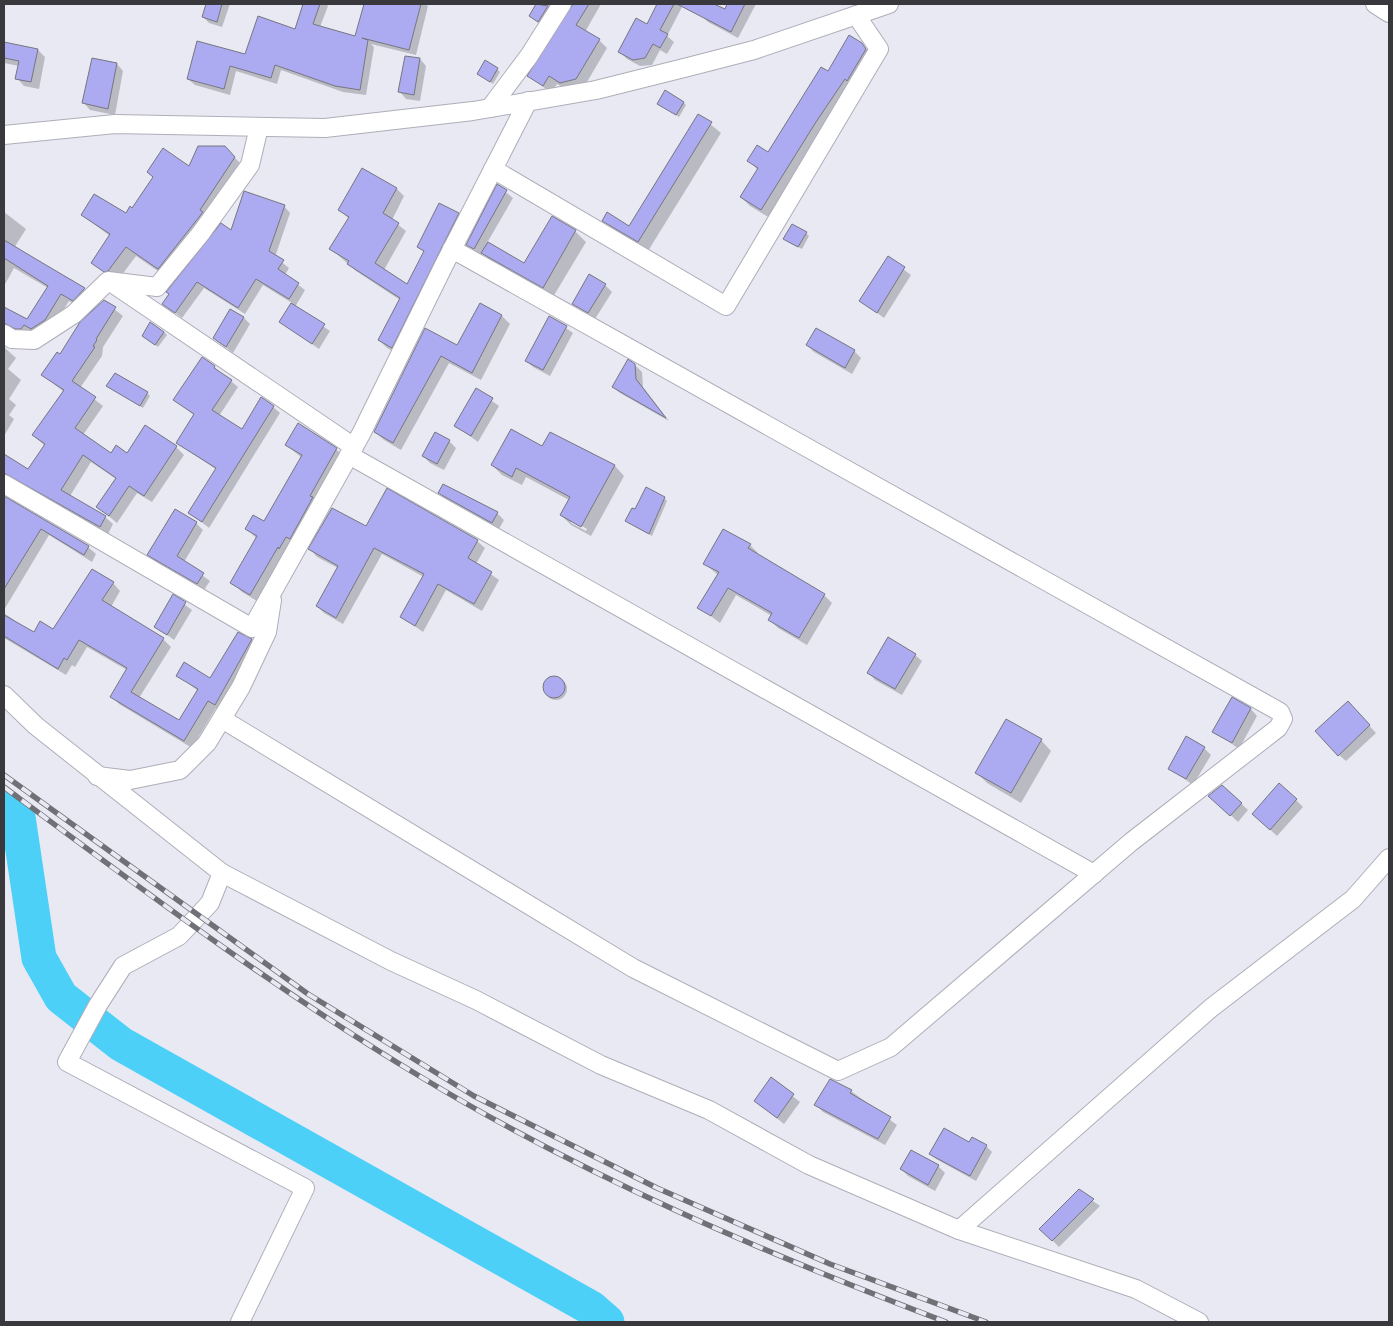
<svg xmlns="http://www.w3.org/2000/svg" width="1393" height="1326" viewBox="0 0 1393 1326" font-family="'Exo 2',sans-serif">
	<rect width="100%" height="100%" fill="#e9e9f4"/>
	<!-- shadow -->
	<g fill="#0003" fill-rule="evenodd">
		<path d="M207,4h23l-8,23 -13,-4 -6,-6z"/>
		<path d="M305,4h21l2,2 -8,21 36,11 9,-34h60l3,2 -12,49 -45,-11 3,3 -8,48 -23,-3 -62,-22 -4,14 -41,-13 -6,24 -35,-10 -7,-6 57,-24 50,-25z"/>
		<path d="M538,4h27l-18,25 -17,-13z"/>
		<path d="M574,4h27l-16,28 14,8 8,8 -23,39 -14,4 -13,-7 -6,9 -22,-17z"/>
		<path d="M659,4h20l3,3 -15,29 7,6 -7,12 -7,-4 -8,15 -12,1 -13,-7 -7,-7 27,-26z"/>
		<path d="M707,4l18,7 4,-7h27l-18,34 -30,-16 -7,-7z"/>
		<path d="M4,43l34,7 7,7 -6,32 -15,-3 -7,-8 2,-12 -15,-3z"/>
		<path d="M861,44l10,9 -101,165 -20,-12 -9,-9 17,-27 -9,-9 19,-7 61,-81z"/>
		<path d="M420,59l6,7 -6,35 -14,-2 -6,-7z"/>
		<path d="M117,64l6,7 -8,44 -25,-5 -6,-7z"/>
		<path d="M497,69l3,3 -7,12 -15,-10z"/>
		<path d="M683,102l3,3 -7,12 -17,-11z"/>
		<path d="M699,115l22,18 -73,118 -35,-21 -10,-10 27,8z"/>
		<path d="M225,148l19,19 -76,111 -32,-22 -18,24h-4l-21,-17 17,-27 -28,-21h44l7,-5 21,-32 -6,-6 42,-5z"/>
		<path d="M498,186l15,12 -26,45 37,21 28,-46 23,13 11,11 -33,55 -60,-34 -11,-11 -1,3 -13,-10z"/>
		<path d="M397,189l7,7 -12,24 14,11 -22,39 24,15 17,-32 -7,-6 40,-33 8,8 -66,133 -13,-7 -8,-8 21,-40 -44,-29 -26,-23 19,-29 -9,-9z"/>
		<path d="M284,206l6,7 -15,44 14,11 -4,7 20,15 -10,17 35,24 -11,18 -39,-27 12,-19 -29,-18 -18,29 -41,-26 -22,30 -18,-14 68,-72z"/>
		<path d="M4,212l22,17 -12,19 70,41 8,8 -11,11 -12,-7 -17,27 -12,8 -36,-1v-27l24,13 20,-33 -34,-20 -10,18z"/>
		<path d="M806,233l3,3 -7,13 -14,-7z"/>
		<path d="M888,258l23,17 -27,43 -23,-17z"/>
		<path d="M605,285l7,7 -17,27 -22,-15z"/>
		<path d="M104,301l19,15 -20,31 -1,9 -22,32 23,18 -20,29 28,19h17l18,-27 30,20 8,8 -32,47 -15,-9 -20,30 -19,-16 18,-28 -25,-17 -21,34 35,21 8,7 -5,10 -90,-52h-12l-2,5v-32l24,15 17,-24 -12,-11 31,-43 -21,-17z"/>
		<path d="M480,304l22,12 8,8 -29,56 -32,-17 -48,87 -17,-10 -9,-8 50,-102 33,17z"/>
		<path d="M550,317l23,16 -23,43 -17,-9 -7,-6z"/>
		<path d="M244,318l6,6 -17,29 -19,-15z"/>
		<path d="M164,332l3,3 -9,12 -11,-8z"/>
		<path d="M807,345l47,6 7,7 -9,16 -38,-22z"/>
		<path d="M4,347l12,11 -8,11 13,11 -12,19 7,6 -7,10 5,4 -10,17z"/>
		<path d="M635,365l7,7 1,15 26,34 -49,-28 -7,-6z"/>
		<path d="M214,367l24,20 -19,29 23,14 31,-23 7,6 -71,115 -19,-15 27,-43 -40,-27 18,-27 -20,-16z"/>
		<path d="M108,386l39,7 3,3 -7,12z"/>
		<path d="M477,390l22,16 -21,36 -22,-16z"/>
		<path d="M298,424l38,25 10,10 -86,144 -18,-11 -10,-10 25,-43 -10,-10 17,-6 38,-65 -16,-13z"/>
		<path d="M551,433l64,33 9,10 -33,60 -20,-11 -10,-10 8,-15 -43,-23 -4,8 -20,-10 -10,-10 51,-17zM571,520l16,9 -1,2 -15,-8z"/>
		<path d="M449,441l7,7 -12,22 -14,-7 -7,-7z"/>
		<path d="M440,493l57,20 7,7 -5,9 -53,-29z"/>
		<path d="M4,498l84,49 8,7 -4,8 -43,-27 -45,75v-49l3,-6 -3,-3z"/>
		<path d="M664,498l3,3 -15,35 -25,-15 8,-10z"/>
		<path d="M196,523l7,7 -19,32 26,19 -6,9 -48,-28 -7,-7z"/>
		<path d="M367,528l110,13 8,7 -9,16 23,16 -17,31 -36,-21 -23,42 -21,-15 22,-40 -42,-23 -39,70 -19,-11 -7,-7 21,-38 -21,-11 -7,-8z"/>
		<path d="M750,545l8,8 -1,2 67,40 8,8 -25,42 -29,-17 -8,-8 2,-4 -36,-21 -16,28 -21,-16 19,-32 -13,-11z"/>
		<path d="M113,583l7,8 -9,16 52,32 8,8 -32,51 41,24 18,-31 -20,-16 33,5 40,-40 8,7 -36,65 -7,-4 -24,40 -73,-44 -7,-8 15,-26 -40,-23 -12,20 -3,-2 -6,10 -62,-37v-25l30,21 20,-3z"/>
		<path d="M173,596l19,14 -18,30 -19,-14z"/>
		<path d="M915,655l7,6 -20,34 -27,-15 -6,-7z"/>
		<circle cx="556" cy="689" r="11"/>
		<path d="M1232,699l19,10 6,7 -18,33 -25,-18z"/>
		<path d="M1354,709l22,24 -30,28 -7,-6z"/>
		<path d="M1041,740l10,11 -30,52 -34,-20 -10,-10z"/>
		<path d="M1204,748l7,7 -18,30 -24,-17z"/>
		<path d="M1222,786l26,24 -10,12 -21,-20z"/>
		<path d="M1296,800l7,7 -26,29 -17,-16z"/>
		<path d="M771,1079l29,23 -16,22 -29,-23z"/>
		<path d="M851,1091l46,34 -12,20 -62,-33 -7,-7z"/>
		<path d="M969,1144l17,2 6,6 -16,29 -40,-22 -6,-5z"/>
		<path d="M938,1166l7,7 -10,18 -27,-15 -7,-7z"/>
		<path d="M1079,1191l21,15 -41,41 -18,-18z"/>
	</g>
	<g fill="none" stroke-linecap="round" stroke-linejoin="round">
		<!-- river -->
		<path stroke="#4cd0f7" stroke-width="35" d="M4,808l14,9 21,141 22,39 60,47 470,264 16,14"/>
	</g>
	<!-- building -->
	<g fill="#acaaf1" stroke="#767680">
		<path d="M206,4h16l-5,18 -15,-5z"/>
		<path d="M303,4h17l-7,20 42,12 9,-32h57l-12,46 -47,-12 6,2 -8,50 -25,-4 -60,-21 -4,13 -41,-12 -6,23 -37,-10 10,-38 48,13 13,-38 37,13z"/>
		<path d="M536,4l12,2 -10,16 -9,-6z"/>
		<path d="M573,4h16l-13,21 24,14 -24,40 -16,4 -11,-7 -6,10 -16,-10z"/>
		<path d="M657,4h17l-14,26 8,4 -8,14 -7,-4 -8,14 -12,2 -15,-8 18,-34 11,6z"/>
		<path d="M677,4h37l11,5 2,-5h18l-14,28z"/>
		<path d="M849,35l13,8 4,6 -19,32 -2,-2 -29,43 -55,88 -21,-13 18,-29 -11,-7 10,-16 11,7 53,-85 7,4z"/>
		<path d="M4,42l34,7 -7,33 -16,-3 4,-18 -15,-3z"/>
		<path d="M405,56l15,2 -6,37 -16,-3z"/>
		<path d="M92,58l25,5 -9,46 -26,-6z"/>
		<path d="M485,60l13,8 -8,14 -13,-8z"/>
		<path d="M665,90l19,12 -8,13 -19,-11z"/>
		<path d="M698,114l14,8 -74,120 -36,-21 5,-9 22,14z"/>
		<path d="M198,146h27l10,11 -35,53 3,2 -45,57 -32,-22 -18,24 -4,1 -13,-9 19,-29 -29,-19 13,-21 32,19 4,-7 2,2 21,-31 -6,-5 16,-24 26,18z"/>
		<path d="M362,168l35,20 -14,25 16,10 -24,40 32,21 17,-33 -7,-4 22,-44 20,10 -67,135 -14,-8 22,-42 -53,-34 2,-3 -20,-12 20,-32 -11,-7z"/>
		<path d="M497,184l10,6 -33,59 -8,-4z"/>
		<path d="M244,191l41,14 -16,46 15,9 -6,9 21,14 -10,16 -33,-20 -18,29 -41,-26 -22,31 -13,-9 7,-10 -3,-2 55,-69 10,7z"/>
		<path d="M552,216l24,14 -33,58 -62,-35 7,-11 36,21z"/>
		<path d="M792,224l15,8 -9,15 -15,-8z"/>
		<path d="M4,240l47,28 34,20 -12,13 -12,-7 -16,26 -14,9 -7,-4 -3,4h-6l-11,-6v-16l23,12 21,-33 -44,-28z"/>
		<path d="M888,256l17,11 -28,46 -18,-12z"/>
		<path d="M589,274l17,10 -18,29 -16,-9z"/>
		<path d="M104,300l12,7 -20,32 1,1 -4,6 2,1 -23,34 24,16 -21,31 36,25 5,-8 11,8 18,-28 32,21 -33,50 -15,-10 -20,30 -13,-9 20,-29 -33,-23 -22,35 45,26 -6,11 -96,-54v-19l24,15 17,-25 -13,-9 32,-45 -23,-15 16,-23 3,2 20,-32z"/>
		<path d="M291,303l34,21 -13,20 -33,-22z"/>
		<path d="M480,303l22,12 -30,58 -31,-17 -48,87 -19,-11 51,-104 32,17z"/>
		<path d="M230,309l14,8 -18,30 -13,-9z"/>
		<path d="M549,316l18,10 -24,44 -18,-9z"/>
		<path d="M150,322l14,10 -9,13 -13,-9z"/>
		<path d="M816,328l39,22 -10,18 -39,-23z"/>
		<path d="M202,357l13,9 -1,2 18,12 -20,30 30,19 19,-32 13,9 -72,116 -14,-9 28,-45 -40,-25 18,-29 -21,-14z"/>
		<path d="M628,359l7,5 1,15 30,39 -54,-31z"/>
		<path d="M115,373l33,19 -8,14 -34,-20z"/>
		<path d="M476,388l17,10 -22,38 -17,-10z"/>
		<path d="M298,423l39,25 -27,48 3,1 -23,42 -4,-2 -7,12 -1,-2 -28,48 -20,-12 27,-47 -12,-7 8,-14 11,6 38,-66 -17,-10z"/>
		<path d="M511,429l31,17 8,-14 65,33 -34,62 -21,-12 10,-18 -54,-29 -4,9 -21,-12z"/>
		<path d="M435,432l15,8 -13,24 -15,-8z"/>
		<path d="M443,484l55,28 -6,11 -54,-30z"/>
		<path d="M646,487l19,10 -16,37 -24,-13 7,-13 3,1z"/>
		<path d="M387,488l91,52 -10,18 24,14 -18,32 -36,-20 -23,42 -15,-9 24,-43 -50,-26 -38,70 -20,-12 22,-40 -30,-17 24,-41 34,18z"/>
		<path d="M4,496l85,50 -5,9 -43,-26 -37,60z"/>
		<path d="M175,509l22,13 -20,34 27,17 -7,11 -50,-29z"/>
		<path d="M723,529l28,15 -3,4 77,46 -26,44 -31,-18 4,-7 -44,-25 -17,28 -14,-8 22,-36 -16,-8z"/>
		<path d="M92,569l22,13 -12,18 62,38 -33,54 48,28 19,-31 -22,-13 8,-14 26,16 28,-46 14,7 -37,66 -7,-4 -24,40 -74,-44 17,-29 -48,-28 -12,20 -3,-2 -6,11 -54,-33v-21l30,17 6,-11 13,8z"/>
		<path d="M173,594l13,8 -19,33 -13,-8z"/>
		<path d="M888,637l28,17 -21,35 -28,-16z"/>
		<circle cx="554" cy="687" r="11"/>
		<path d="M1232,697l19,11 -19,35 -20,-11z"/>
		<path d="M1348,701l22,24 -32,31 -23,-25z"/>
		<path d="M1006,719l36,20 -31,54 -36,-20z"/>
		<path d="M1186,736l19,11 -19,32 -18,-10z"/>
		<path d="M1279,783l18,16 -27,31 -18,-16z"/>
		<path d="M1222,785l20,18 -12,13 -22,-20z"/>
		<path d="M771,1077l23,17 -17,24 -23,-17z"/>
		<path d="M830,1079l22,11 -2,3 41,24 -13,22 -64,-34z"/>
		<path d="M944,1128l25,14 3,-5 15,8 -17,31 -41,-22z"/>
		<path d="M911,1150l28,15 -11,20 -28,-16z"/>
		<path d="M1079,1189l15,10 -42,42 -13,-12z"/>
	</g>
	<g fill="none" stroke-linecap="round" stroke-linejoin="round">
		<!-- minor casing -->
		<g stroke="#aeaeb9" stroke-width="20">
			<g id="minor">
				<path d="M1375,4l14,9"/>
				<path d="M490,108l39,-52 33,-52"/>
				<path d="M4,135l111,-11 210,4 148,-17 123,-21 92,-23 66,-17 135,-46"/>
				<path d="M493,169l233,137 153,-257 -23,-34"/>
				<path d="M112,283l242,164"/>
				<path d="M4,334l8,5 22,1 40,-26 34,-33 49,6 44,-54 49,-68 9,-38"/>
				<path d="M349,455l745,419"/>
				<path d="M4,484l248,144 109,-194 83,-169 84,-164"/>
				<path d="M4,695l32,31 186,147 169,88 85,39 125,65 108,45 100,55 150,65 177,59 63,33"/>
				<path d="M222,719l411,249 205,103 53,-24 240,-205 147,-114 5,-9 -3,-7 -828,-463"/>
				<path d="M97,776l33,4 50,-10 27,-27 34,-56 26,-55 5,-32"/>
				<path d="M222,873l-12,30 -31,33 -56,30 -25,39 -31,57 238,126 -65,134"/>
				<path d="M959,1230l252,-222 142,-109 36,-41"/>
			</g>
		</g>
		<!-- minor -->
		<use href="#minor" stroke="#fff" stroke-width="18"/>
		<!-- rail casing -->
		<g stroke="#707077" stroke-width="5.5">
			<g id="rail">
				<path d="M4,775l304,219 166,102 183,92 173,76 156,58"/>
				<path d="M4,787c136,101 272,203 417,290 165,100 346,177 525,245"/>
			</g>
		</g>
		<!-- rail -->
		<use href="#rail" stroke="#e9e9f4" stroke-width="4" stroke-dasharray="11" stroke-linecap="butt"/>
	</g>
	<!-- border -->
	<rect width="1393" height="1326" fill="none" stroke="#39393d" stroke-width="10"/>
</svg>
